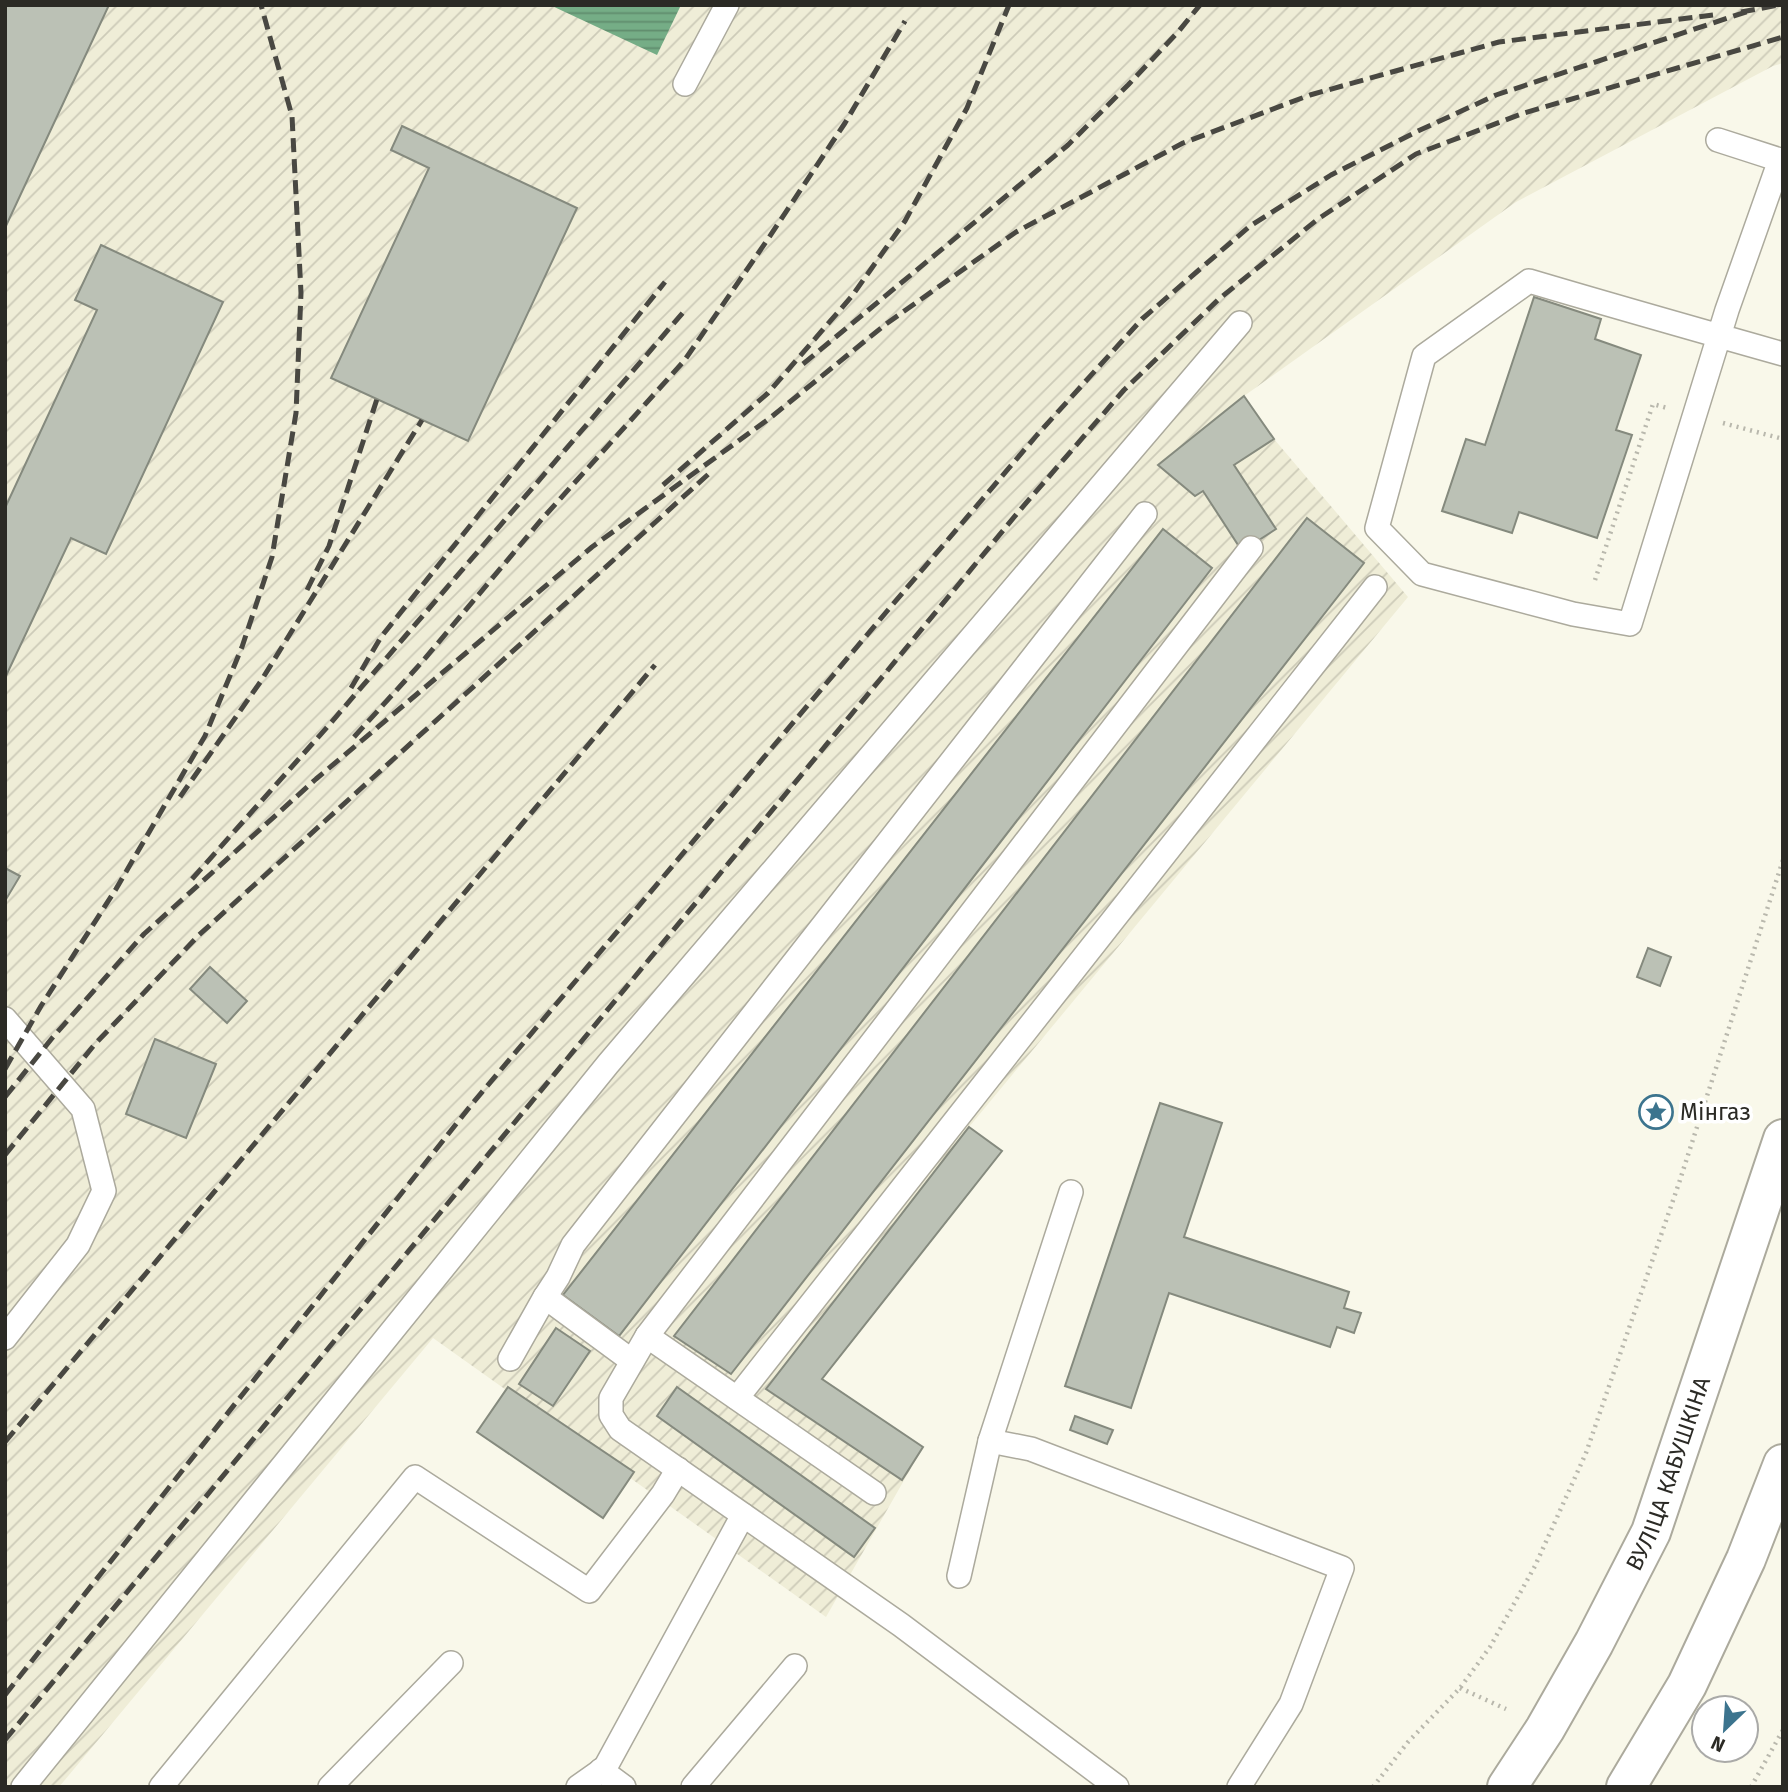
<svg xmlns="http://www.w3.org/2000/svg" width="1788" height="1792" viewBox="0 0 1788 1792" font-family="'Fira Sans',sans-serif">
	<defs>
		<pattern id="industrial-furrows" width="10" height="10" patternUnits="userSpaceOnUse" patternTransform="scale(1.75)"><rect width="10" height="10" fill="#efedd7"/><path d="M-1 1l2-2M0 10L10 0M9 11l2-2" fill="none" stroke="#cdcbb8"/></pattern>
		<pattern id="water-rules" width="6" height="5" patternUnits="userSpaceOnUse" patternTransform="scale(1.75)"><rect width="6" height="5" fill="#75ad86"/><path d="M0 2.5h6" fill="none" stroke="#608d6d"/></pattern>
	</defs>
	<rect width="100%" height="100%" fill="#f9f8ea"/>
	<!-- industrial -->
	<path fill="url(#industrial-furrows)" d="M5,5h1778v58l-10,3 -257,136 -272,194 30,43 134,158 -439,530 33,24 -179,228 100,68 -97,170 -393,-279 -374,449h-54z"/>
	<!-- water -->
	<path fill="url(#water-rules)" d="M550,5h131l-24,50z"/>
	<!-- building -->
	<g fill="#bbc1b5" stroke="#858a7e" stroke-width="2">
		<path d="M5,5h104l-104,223z"/>
		<path d="M402,126l175,82 -109,233 -137,-63 98,-210 -38,-18z"/>
		<path d="M101,245l122,57 -117,252 -35,-16 -66,140v-170l92,-198 -22,-10z"/>
		<path d="M1534,297l67,22 -6,20 46,16 -25,75 16,5 -35,103 -78,-26 -7,21 -70,-22 24,-72 19,6z"/>
		<path d="M1244,396l30,43 -40,26 42,64 -34,22 -39,-60 -8,5 -37,-31z"/>
		<path d="M1307,518l57,45 -633,811 -57,-38z"/>
		<path d="M1163,529l49,39 -593,768 -56,-41z"/>
		<path d="M5,868l15,8 -15,25z"/>
		<path d="M1648,948l23,9 -11,29 -23,-9z"/>
		<path d="M210,967l37,34 -20,22 -37,-34z"/>
		<path d="M155,1039l61,25 -30,74 -60,-24z"/>
		<path d="M1160,1103l62,20 -38,114 165,55 -5,16 17,5 -7,20 -17,-6 -7,20 -161,-54 -38,115 -66,-22z"/>
		<path d="M969,1127l33,24 -180,228 101,68 -21,33 -136,-91z"/>
		<path d="M556,1328l34,23 -37,55 -34,-22z"/>
		<path d="M508,1387l126,85 -31,46 -126,-86z"/>
		<path d="M677,1387l198,141 -21,29 -197,-141z"/>
		<path d="M1075,1416l38,14 -6,14 -37,-14z"/>
	</g>
	<g fill="none" stroke-linecap="round" stroke-linejoin="round">
		<!-- service casing -->
		<g stroke="#acaa9d" stroke-width="26">
			<g id="service">
				<path d="M685,84l42,-79"/>
				<path d="M1718,140l62,20"/>
				<path d="M1783,161l-3,-1 -53,150 -8,26 -89,288 -57,-10 -151,-40 -45,-46 47,-172 105,-75c84,25 169,49 254,73"/>
				<path d="M5,1019l78,90 21,82 -26,54 -73,93"/>
				<path d="M1071,1192l-81,249 41,8 311,119 -51,136 -52,83"/>
				<path d="M545,1297l13,-20 15,-32 572,-731"/>
				<path d="M647,1336l227,157"/>
				<path d="M510,1359l35,-62 87,64"/>
				<path d="M737,1398l638,-811"/>
				<path d="M959,1576l31,-135"/>
				<path d="M601,1770l23,17"/>
				<path d="M23,1787l585,-723 632,-741"/>
				<path d="M161,1787l254,-310 174,114 74,-97 15,-25"/>
				<path d="M330,1787l121,-124"/>
				<path d="M578,1787l27,-19 138,-253"/>
				<path d="M693,1787l102,-121"/>
				<path d="M1117,1787l-216,-162 -281,-196 -9,-14v-17l36,-62 604,-788"/>
			</g>
		</g>
		<!-- primary casing -->
		<g stroke="#acaa9d" stroke-width="42">
			<g id="primary">
				<path id="s1" d="M1507,1787l38,-58 49,-86 57,-111 132,-393"/>
				<path d="M1626,1787l61,-102 59,-126 37,-95"/>
			</g>
		</g>
		<!-- path -->
		<g stroke="#b9b8ad" stroke-width="4.5" stroke-dasharray="2 5" stroke-linecap="butt">
			<path d="M1723,423l60,16"/>
			<path d="M1595,580l58,-176 14,4"/>
			<path d="M1460,1688l46,21"/>
			<path d="M1373,1787l35,-45 52,-54 30,-41 45,-81 51,-113 93,-270 104,-323"/>
			<path d="M1751,1787l32,-57"/>
		</g>
		<!-- service -->
		<use href="#service" stroke="#fff" stroke-width="23"/>
		<!-- primary -->
		<use href="#primary" stroke="#fff" stroke-width="38"/>
		<!-- rail -->
		<g stroke="#494842" stroke-width="5" stroke-dasharray="14 7" stroke-linecap="butt">
			<path d="M1741,12l38,-7"/>
			<path d="M803,364l265,-219 60,-60 50,-53 22,-27"/>
			<path d="M663,485l105,-92 84,-97 53,-75 62,-113 42,-103"/>
			<path d="M307,590l22,-44 48,-147"/>
			<path d="M351,688l30,-51 284,-355"/>
			<path d="M354,737l68,-75 120,-143 142,-158 84,-122 77,-116 60,-102"/>
			<path d="M180,797l81,-116 161,-261"/>
			<path d="M192,879l137,-154 357,-416"/>
			<path d="M5,1069l36,-63 75,-117 89,-153 37,-89 30,-90 24,-144 5,-120 -9,-177 -31,-111"/>
			<path d="M5,1097l48,-60 91,-103 172,-155 276,-232 178,-129 116,-94 130,-92 167,-89 127,-48 189,-53 214,-27"/>
			<path d="M5,1155l90,-111 104,-109 514,-465"/>
			<path d="M5,1442l650,-777"/>
			<path d="M5,1695l467,-591 416,-494 149,-175 105,-116 108,-93 81,-51 85,-43 80,-37 253,-84"/>
			<path d="M5,1740l1015,-1230 104,-120 95,-91 99,-80 98,-65 108,-41 259,-76"/>
		</g>
	</g>
	<!-- icons -->
	<defs>
		<g id="sight-ring" transform="scale(1.75)"><circle r="9.5" fill="#fff" stroke="#3c748e" stroke-width="1.5"/><path d="M0-6L1.8-2.2L6-1.7L2.9 1.2L3.7 5.4L0 3.3L-3.7 5.4L-2.9 1.2L-6-1.7L-1.8-2.2Z" fill="#3c748e"/></g>
	</defs>
	<g fill-rule="evenodd">
		<use href="#sight-ring" x="1656" y="1112"/>
	</g>
	<g text-anchor="middle" dominant-baseline="central" stroke-width="7" stroke-linejoin="round" paint-order="stroke">
		<!-- poi labels -->
		<g font-size="23" fill="#2b2a25" stroke="#fff" text-anchor="start">
			<text x="1680" y="1112">Мінгаз</text>
		</g>
		<!-- street labels -->
		<g font-size="23" fill="#2b2a25" stroke="#fff">
			<text stroke="none"><textPath href="#s1" startOffset="354">ВУЛІЦА КАБУШКІНА</textPath></text>
		</g>
	</g>
	<!-- border -->
	<rect width="1788" height="1792" fill="none" stroke="#2b2a25" stroke-width="14"/>
	<!-- north arrow -->
	<g transform="translate(1725 1729) rotate(205)"><circle r="33" fill="#ffffff" stroke="#aaaaa8" stroke-width="2"/>
	<path d="M0-5L12 26L0 18L-12 26Z" fill="#3c748e"/>
	<text y="-10" font-size="19" font-weight="bold" text-anchor="middle" fill="#2b2a25">N</text>
	</g>
</svg>
